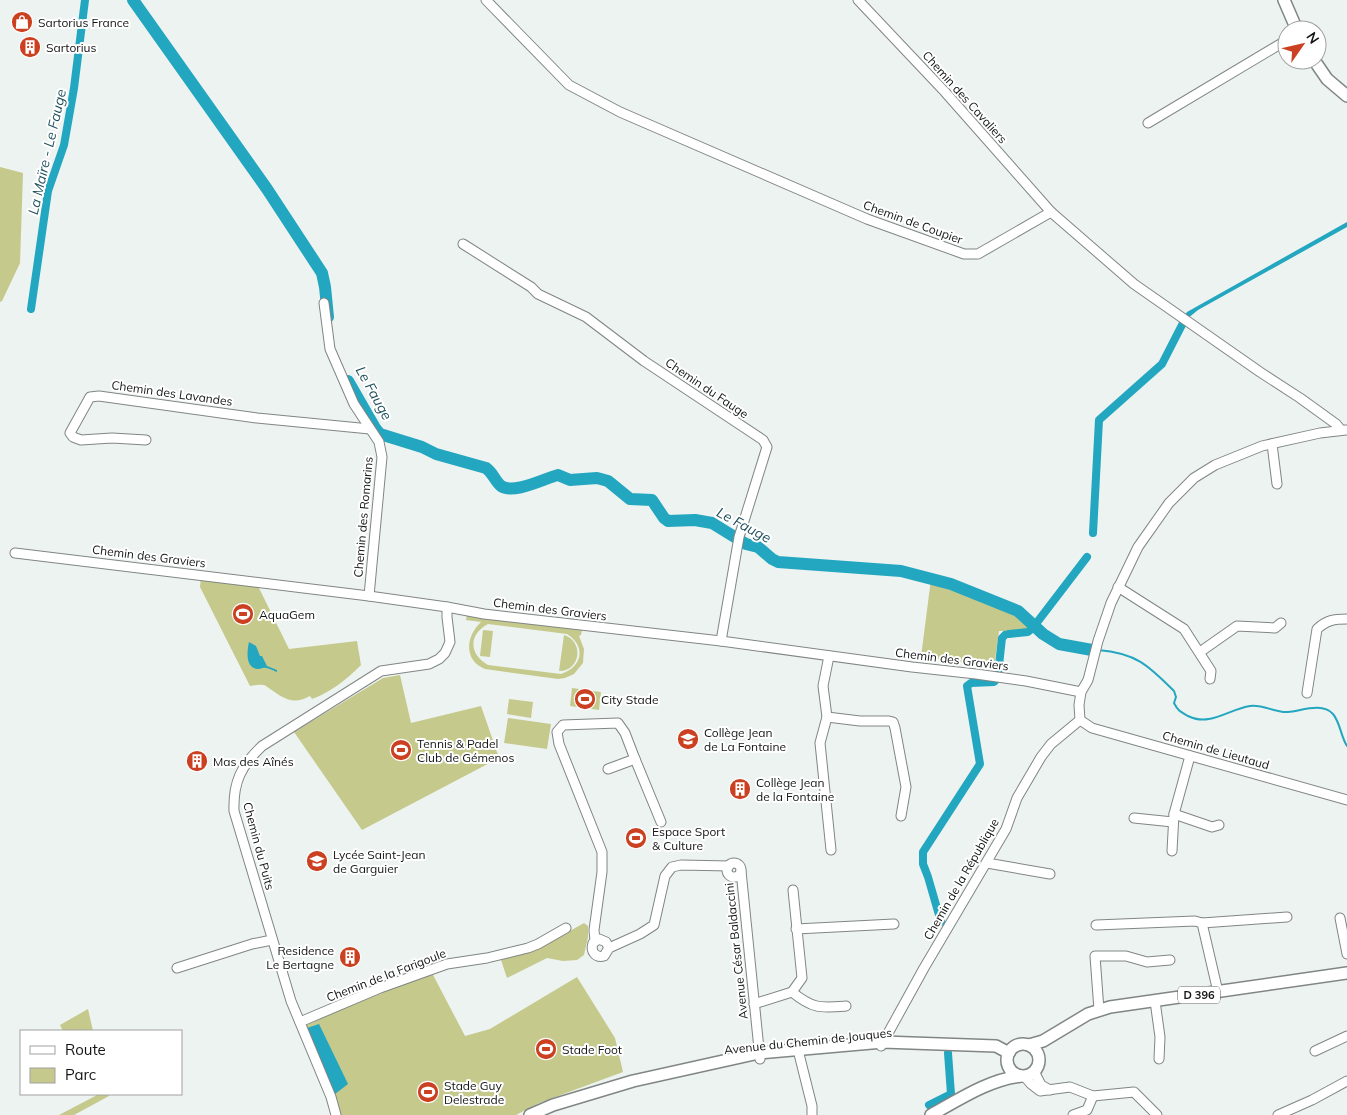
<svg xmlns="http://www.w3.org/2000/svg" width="1347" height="1115" viewBox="0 0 1347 1115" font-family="Mulish,sans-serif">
	<rect width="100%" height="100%" fill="#edf3f0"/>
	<!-- green -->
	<g fill="#c5c98b" fill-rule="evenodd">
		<path d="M0,167l23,6 -3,90 -18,38 -2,1z"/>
		<path d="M201,577l56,7 32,65 68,-8 4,24c-15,15 -30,27 -49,34l-2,-3c-19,11 -29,0 -44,-10 -4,-2 -11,-1 -16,0l-50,-99z"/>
		<path d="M931,579l27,7 58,25 15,15 -5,5h-27l-5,36 -73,-10z"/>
		<path d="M467,615l115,15 -1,5 -2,1 5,13 -1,14 -9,11 -9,4 -7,1 -73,-10c-22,-9 -19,-33 -4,-47l-15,-2zM488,624l79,10c19,12 16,33 -6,40l-73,-9c-19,-11 -20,-30 0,-41z"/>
		<path d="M483,630l10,1 -3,26 -10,-1z"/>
		<path d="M564,635c20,6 17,36 -5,36z"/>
		<path d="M400,675l11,48 70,-17 18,52 -137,72 -68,-98 89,-54z"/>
		<path d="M572,688l29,4 -2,18 -29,-4z"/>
		<path d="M509,699l24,3 -2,16 -24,-4z"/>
		<path d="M508,718l43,6 -4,25 -43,-6z"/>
		<path d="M584,923l4,3v11l-4,18 -7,5 -14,1 -16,-3 -40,20 -6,-18 37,-11z"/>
		<path d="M432,973l33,63 25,-7 87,-52 38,61 8,34 -84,31 -23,12h-175l-36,-89 42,-19z"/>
		<path d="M88,1009l5,22h-30l-3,-6z"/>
		<path d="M99,1094h9l1,2 -35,19h-15z"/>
	</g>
	<!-- water -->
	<g fill="#23a6c0">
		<path d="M1347,222v5l-149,83 -11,9 -3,-3 3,-4z"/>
		<path d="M249,642l7,4 4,10h2l5,10 10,4v2c-3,-1 -8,-4 -11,-4 -3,-1 -5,1 -8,1 -13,-1 -11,-18 -9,-27z"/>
		<path d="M319,1024l29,60 -13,10 -28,-66z"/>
	</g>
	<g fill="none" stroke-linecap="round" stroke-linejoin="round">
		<!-- stream -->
		<path stroke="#23a6c0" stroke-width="2" d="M1098,650c38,3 50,15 76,41l2,6 -2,6c4,8 7,9 14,13 22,11 41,-7 62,-10 13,-2 25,7 38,6 13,-1 34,-10 45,2 7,8 8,23 14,32"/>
		<!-- canal -->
		<g stroke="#23a6c0" stroke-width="8">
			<path d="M31,309l17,-118 16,-46 10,-57 11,-88"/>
			<path d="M1093,533l6,-113 63,-56 22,-43"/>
			<path d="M1035,625l52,-68"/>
			<path d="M1009,634l19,-2 5,-4"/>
			<path d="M998,674l4,-36 3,-3"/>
			<path d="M941,922l-13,-45 -5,-13v-12l57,-88 -13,-78 4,-3 23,-1 2,-2"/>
			<path d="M929,1105l22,-11 -3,-41"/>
		</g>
		<!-- river -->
		<g stroke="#23a6c0" stroke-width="12">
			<path d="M133,0l134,189 55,84 3,14 3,30"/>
			<path d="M348,381l27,47 5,6 42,13 14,7 50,14c7,5 9,13 15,18 13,9 44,-8 57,-11l12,5 27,-2 11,3 22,18 22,1 12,18 4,3 27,-1 17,3 34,21 12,3 14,12 6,3 123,9 50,13 67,27 25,23 16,10 33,6"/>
		</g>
		<!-- minor casing -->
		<g stroke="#808683" stroke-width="11">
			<g id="minor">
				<path d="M486,0l83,85 51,27 247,107 97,35h14l73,-42 83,72 126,88 40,26 36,26 5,6"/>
				<path d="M858,0l87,92 106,120"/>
				<path d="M1148,123l139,-83"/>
				<path d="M463,244l68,43 7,7 48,23 58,44 119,79 4,7 -28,90 -18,104"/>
				<path d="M324,303l6,46 24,55 25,38 3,15 -13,139"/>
				<path d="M146,440l-34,-2 -31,2 -8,-3 -3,-4 20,-36 9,-1 158,22 113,11"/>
				<path d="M1272,444l5,40"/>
				<path d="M15,553l354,43 78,11 37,7 237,27 191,26 64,7 50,7 55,11"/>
				<path d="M1118,587l66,42 27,42 -1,8"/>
				<path d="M1200,652l37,-26 38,2 6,-5"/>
				<path d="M829,656l-6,30 4,31 -7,26 11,107"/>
				<path d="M1307,693l10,-64c10,-9 17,-10 30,-10"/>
				<path d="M827,717l33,4h29l4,1 2,6 11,59 -5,29"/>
				<path d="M1080,720l-1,-15 2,-13 7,-12 10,-39 13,-38 27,-56 31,-44 25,-25 21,-13 47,-19 58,-13 26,-3"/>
				<path d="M1080,720l12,8 255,72"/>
				<path d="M635,759l26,63"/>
				<path d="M1174,814l38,13 7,-2"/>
				<path d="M1134,818l39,4"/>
				<path d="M1172,851l2,-37 16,-58"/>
				<path d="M987,863l63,11"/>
				<circle cx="734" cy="870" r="7"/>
				<path d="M741,871l19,188"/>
				<path d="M1340,918l7,36"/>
				<path d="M1202,923l85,-6"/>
				<path d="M1096,925l99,-4 7,2 16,69"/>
				<path d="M796,929l98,-5"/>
				<path d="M595,941l-1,-11 8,-58v-20l-43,-108 -2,-12 6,-7 55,-2 7,10 10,26 -27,10"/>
				<path d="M609,948l-3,-6 -7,-3 -6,4c-3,9 3,15 11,13l5,-8 31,-14 14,-9 11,-49 7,-9 9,-2 48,1"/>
				<path d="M177,968l75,-24 20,-4"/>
				<path d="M792,992c21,17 28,16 54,14"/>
				<path d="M1155,1001l5,36 -1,22"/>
				<path d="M754,1004l38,-12 10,-14 -9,-88"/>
				<path d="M1099,1010l-4,-54h31l21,6 23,-2"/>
				<path d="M300,1022l80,-34 67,-24 40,-6 41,-10 10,-4 28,-16"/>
				<path d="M881,1046l43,-78 82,-139 11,-31 24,-41 10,-13 29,-24"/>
				<path d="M1315,1051l32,-15"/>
				<path d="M799,1054l13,52v9"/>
				<path d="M1034,1071l7,14 9,5"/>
				<path d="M1024,1076l7,8 9,7 30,-4 23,9 41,-4 23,23"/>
				<path d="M336,1115l-5,-18 -40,-96 -57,-190c-1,-29 7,-45 28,-65l119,-75 48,-7 10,-5 6,-6 5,-11 -3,-25v-10"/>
				<path d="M1073,1115l14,-5 6,-14"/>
				<path d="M1278,1115l34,-15 35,-19"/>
			</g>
		</g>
		<!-- major casing -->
		<g stroke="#808683" stroke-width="14">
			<g id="major">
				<path d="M1284,0l13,30"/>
				<path d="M1314,60l13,19 20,17"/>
				<circle cx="1023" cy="1060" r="16"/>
				<path d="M1029,1045l14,-4 45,-27 22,-7 237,-34"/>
				<path d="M530,1115l23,-10 80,-24 126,-28 124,-11 113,4 13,7"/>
				<path d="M931,1115c29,-16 57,-35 90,-39"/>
			</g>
		</g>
		<!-- minor -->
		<use href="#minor" stroke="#fff" stroke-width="9"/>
		<!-- major -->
		<use href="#major" stroke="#fff" stroke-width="11"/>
	</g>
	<!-- icons -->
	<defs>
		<g id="shop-disc" transform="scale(1.125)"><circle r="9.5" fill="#ca4020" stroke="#fff"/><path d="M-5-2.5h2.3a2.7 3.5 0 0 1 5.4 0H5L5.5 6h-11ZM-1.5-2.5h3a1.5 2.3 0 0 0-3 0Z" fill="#fff"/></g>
		<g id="building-disc" transform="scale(1.125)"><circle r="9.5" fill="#ca4020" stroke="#fff"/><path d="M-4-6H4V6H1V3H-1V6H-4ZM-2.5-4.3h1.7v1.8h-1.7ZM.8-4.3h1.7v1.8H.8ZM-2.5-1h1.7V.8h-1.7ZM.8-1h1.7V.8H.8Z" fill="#fff"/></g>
		<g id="stadium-disc" transform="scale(1.125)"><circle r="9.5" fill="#ca4020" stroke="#fff"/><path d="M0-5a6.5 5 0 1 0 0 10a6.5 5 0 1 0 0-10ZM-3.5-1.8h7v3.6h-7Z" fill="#fff"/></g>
		<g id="school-disc" transform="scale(1.125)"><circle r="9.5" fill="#ca4020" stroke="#fff"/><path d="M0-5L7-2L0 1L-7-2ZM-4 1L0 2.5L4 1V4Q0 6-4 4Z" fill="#fff"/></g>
	</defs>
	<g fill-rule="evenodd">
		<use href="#shop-disc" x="22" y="22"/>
		<use href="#building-disc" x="30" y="47"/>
		<use href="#stadium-disc" x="243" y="614"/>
		<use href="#stadium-disc" x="585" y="699"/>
		<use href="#school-disc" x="688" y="739"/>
		<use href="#stadium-disc" x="401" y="750"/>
		<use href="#building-disc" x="197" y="761"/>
		<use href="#building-disc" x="740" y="789"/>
		<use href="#stadium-disc" x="636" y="838"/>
		<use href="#school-disc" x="317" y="861"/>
		<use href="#building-disc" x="350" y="957"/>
		<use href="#stadium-disc" x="546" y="1049"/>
		<use href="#stadium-disc" x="428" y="1092"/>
	</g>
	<g text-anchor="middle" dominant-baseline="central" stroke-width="4" stroke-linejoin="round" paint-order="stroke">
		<!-- shield labels -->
		<rect fill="#fff" stroke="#5a5b5a" stroke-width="1" x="1178" y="986.5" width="42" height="17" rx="4"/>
		<g font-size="11" font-weight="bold" fill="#131514">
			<text x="1199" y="995">D 396</text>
		</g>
		<!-- poi labels -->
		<g font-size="12" fill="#131514" stroke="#fff" text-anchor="start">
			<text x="38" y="22">Sartorius France</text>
			<text x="46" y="47">Sartorius</text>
			<text x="259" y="614">AquaGem</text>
			<text x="601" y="699">City Stade</text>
			<text x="704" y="732">Collège Jean<tspan x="704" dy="14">de La Fontaine</tspan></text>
			<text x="417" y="743">Tennis &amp; Padel<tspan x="417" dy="14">Club de Gémenos</tspan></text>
			<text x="213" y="761">Mas des Aînés</text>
			<text x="756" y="782">Collège Jean<tspan x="756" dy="14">de la Fontaine</tspan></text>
			<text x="652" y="831">Espace Sport<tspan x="652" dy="14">&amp; Culture</tspan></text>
			<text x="333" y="854">Lycée Saint-Jean<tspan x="333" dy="14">de Garguier</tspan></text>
			<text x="334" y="950" text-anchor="end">Residence<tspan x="334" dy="14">Le Bertagne</tspan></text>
			<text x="562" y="1049">Stade Foot</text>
			<text x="444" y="1085">Stade Guy<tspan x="444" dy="14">Delestrade</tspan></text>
		</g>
		<!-- street labels -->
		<g font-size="12" fill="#131514" stroke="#fff">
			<text transform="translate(965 97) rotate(48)">Chemin des Cavaliers</text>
			<text transform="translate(913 222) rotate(20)">Chemin de Coupier</text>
			<text transform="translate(707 388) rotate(34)">Chemin du Fauge</text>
			<text transform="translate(172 393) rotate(8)">Chemin des Lavandes</text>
			<text transform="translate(363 517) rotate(-85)">Chemin des Romarins</text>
			<text transform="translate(149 556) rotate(7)">Chemin des Graviers</text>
			<text transform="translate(550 609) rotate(7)">Chemin des Graviers</text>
			<text transform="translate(952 659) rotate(7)">Chemin des Graviers</text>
			<text transform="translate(1216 750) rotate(16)">Chemin de Lieutaud</text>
			<text transform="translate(259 846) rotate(75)">Chemin du Puits</text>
			<text transform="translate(961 879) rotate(-60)">Chemin de la République</text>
			<text transform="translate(736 951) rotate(-96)">Avenue César Baldaccini</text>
			<text transform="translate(386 975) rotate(-21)">Chemin de la Farigoule</text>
			<text transform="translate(808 1041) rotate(-6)">Avenue du Chemin de Jouques</text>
		</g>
		<!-- water labels -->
		<g font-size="14" font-style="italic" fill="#1e505c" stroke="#fff">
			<text transform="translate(47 152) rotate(-77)">La Maïre - Le Fauge</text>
			<text transform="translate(374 393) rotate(61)">Le Fauge</text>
			<text transform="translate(744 525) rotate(28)">Le Fauge</text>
		</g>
	</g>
	<!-- legend -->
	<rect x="20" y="1030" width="162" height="65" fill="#ffffff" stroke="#a1a1a1"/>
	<rect x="30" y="1046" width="25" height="8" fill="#ffffff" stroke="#a1a1a1"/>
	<text x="65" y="1055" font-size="15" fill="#131514">Route</text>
	<rect x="30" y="1068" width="25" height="15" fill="#c5c98b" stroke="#a1a1a1"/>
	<text x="65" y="1080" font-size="15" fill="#131514">Parc</text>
	<!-- north arrow -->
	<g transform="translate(1302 45) rotate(56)"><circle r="24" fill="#ffffff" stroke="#a1a1a1"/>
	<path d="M0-4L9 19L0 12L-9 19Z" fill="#ca4020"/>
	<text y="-8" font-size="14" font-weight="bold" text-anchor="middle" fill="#131514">N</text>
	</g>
</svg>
